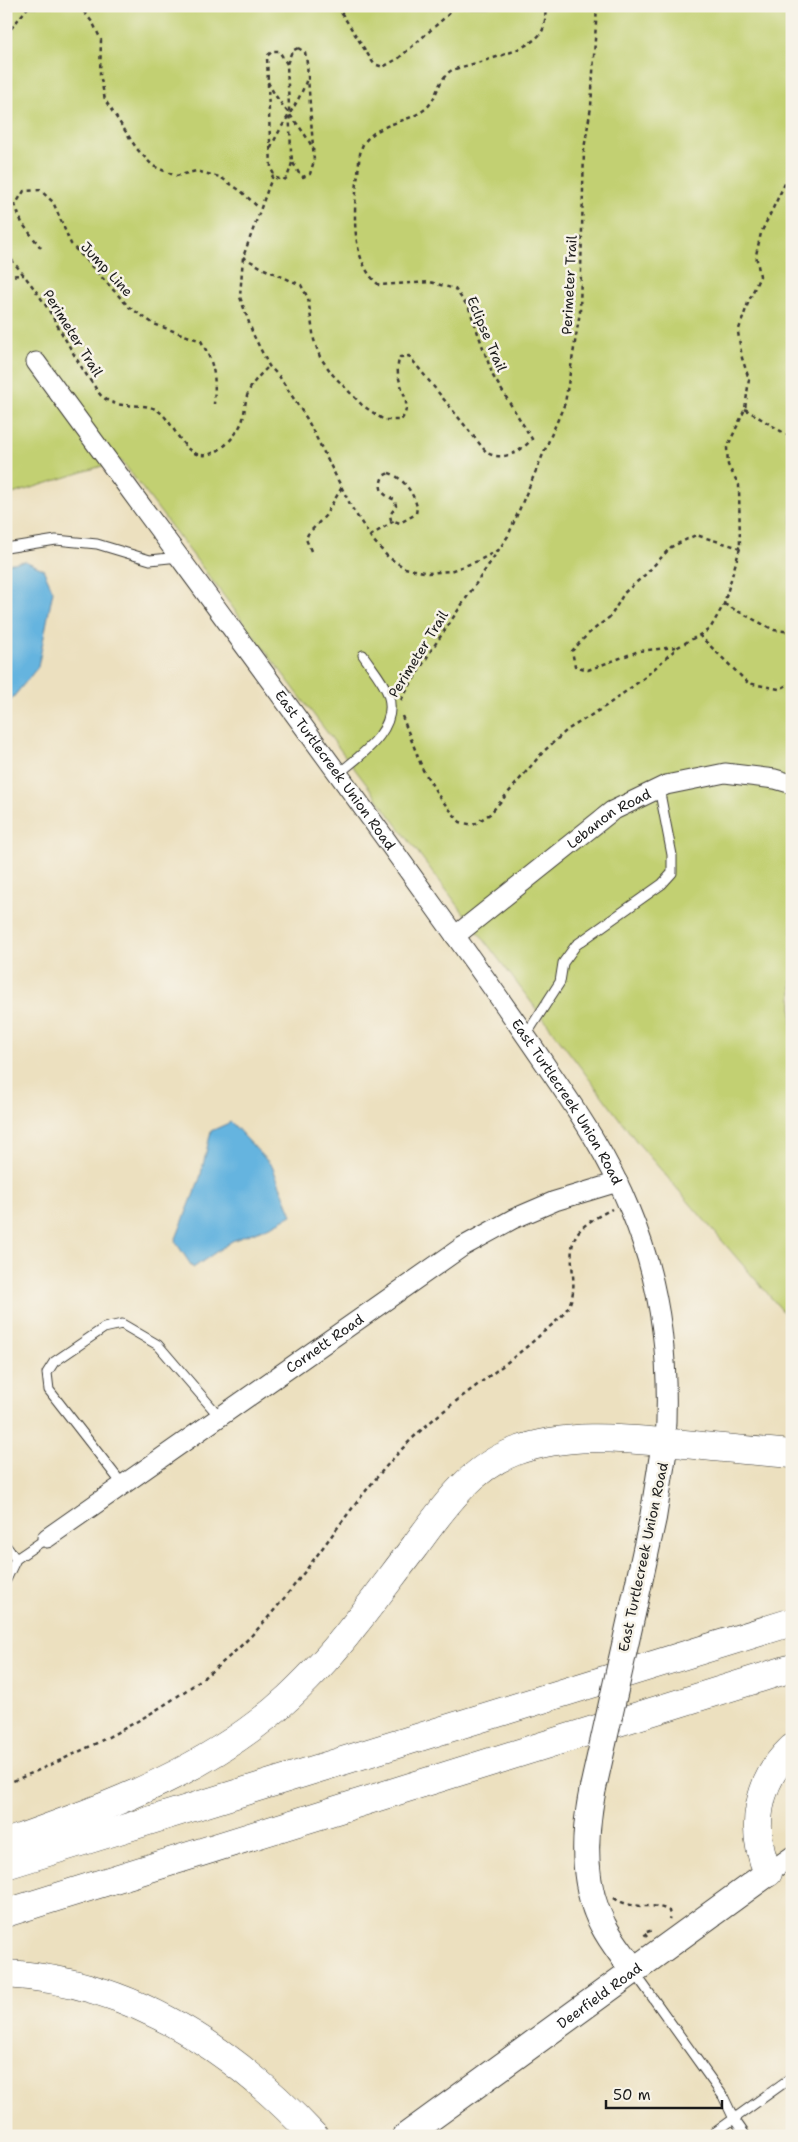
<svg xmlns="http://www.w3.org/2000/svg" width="798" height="2142" viewBox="0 0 798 2142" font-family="'Shantell Sans',sans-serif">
	<rect width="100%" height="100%" fill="#f7f3e8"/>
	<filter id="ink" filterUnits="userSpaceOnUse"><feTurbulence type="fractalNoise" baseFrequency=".02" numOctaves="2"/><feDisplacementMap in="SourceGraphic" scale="10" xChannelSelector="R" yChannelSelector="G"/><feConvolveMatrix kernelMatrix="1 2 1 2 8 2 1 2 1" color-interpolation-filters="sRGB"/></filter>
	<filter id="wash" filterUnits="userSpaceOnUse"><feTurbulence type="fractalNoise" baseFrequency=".0096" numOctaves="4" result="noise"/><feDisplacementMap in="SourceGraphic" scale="20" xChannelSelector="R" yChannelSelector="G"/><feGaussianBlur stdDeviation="1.12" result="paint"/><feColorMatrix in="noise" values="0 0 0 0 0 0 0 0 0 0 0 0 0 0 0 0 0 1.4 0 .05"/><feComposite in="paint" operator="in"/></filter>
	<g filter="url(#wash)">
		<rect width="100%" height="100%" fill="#ece0bf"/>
		<!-- green -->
		<path fill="#c2d072" stroke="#6f7647" d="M6,6h786v1316l-155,-180 -516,-682 -115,36z"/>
		<!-- water -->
		<g fill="#65b4df" stroke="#40687e">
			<path d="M25,561l18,8 10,22 -15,76 -32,39v-142z"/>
			<path d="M231,1122l41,44 20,49 -19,10 -41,16 -39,27 -18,-27 25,-63 11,-47z"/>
		</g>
	</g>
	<g filter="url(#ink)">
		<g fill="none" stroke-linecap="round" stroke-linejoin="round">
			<!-- lane casing -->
			<g stroke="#3b3934" stroke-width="11">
				<g id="lane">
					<path d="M6,548l50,-8 41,4 53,16 29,-3"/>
					<path d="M338,774c23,-19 62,-45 50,-80 -5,-13 -17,-27 -25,-39"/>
					<path d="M526,1035l34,-53 3,-19 13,-18 86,-61 10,-11v-18l-13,-67"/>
					<path d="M123,1485l-74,-95 -2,-17 7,-11 50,-34 18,-4 36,21 61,71"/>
					<path d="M6,1546l10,13"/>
					<path d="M6,1580l10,-21 31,-21"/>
					<path d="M635,1973l88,123 11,23 12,17"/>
					<path d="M710,2136l82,-59"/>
				</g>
			</g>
			<!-- street casing -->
			<g stroke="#3b3934" stroke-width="21">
				<g id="street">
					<path id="s1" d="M36,362c132,181 266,360 397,543 38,53 77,107 114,162 32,46 62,91 83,143 31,73 40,154 35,232"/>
					<path id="s2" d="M455,936l157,-125 54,-26 59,-12 50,6 17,5"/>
					<path id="s3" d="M47,1538l415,-291 51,-28 42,-18 63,-19"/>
					<path d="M768,1873l24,-17"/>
				</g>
			</g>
			<!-- secondary casing -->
			<g stroke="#3b3934" stroke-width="28">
				<g id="secondary">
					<path d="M634,1605l19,-87 12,-76"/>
					<path d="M593,1788c-9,44 -12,96 10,137 8,16 20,30 30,45"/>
					<path id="s4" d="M406,2136l362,-263"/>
				</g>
			</g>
			<!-- highway casing -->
			<g stroke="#3b3934" stroke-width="29">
				<g id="highway">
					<path d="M6,1843c100,-36 204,-72 283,-146 22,-21 44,-44 63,-69 22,-27 42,-55 63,-82 28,-38 55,-78 101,-95 54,-20 113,-12 168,-7 36,4 72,7 108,10"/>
					<path d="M6,1865l786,-243"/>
					<path d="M768,1873c-19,-44 -11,-92 24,-125"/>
					<path d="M6,1913l786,-245"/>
					<path d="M6,1974c124,7 225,73 308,162"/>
				</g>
			</g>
			<!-- path -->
			<g stroke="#3b3934" stroke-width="2.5" stroke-dasharray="4 4" stroke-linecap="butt">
				<path d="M79,6l14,17 8,17 -1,34 5,26 32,49 16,17 23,10 20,-5 24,6 21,14 18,17"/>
				<path d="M286,6h4"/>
				<path d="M337,6l37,58 9,3 16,-9 51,-45 2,-7"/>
				<path d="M6,35l23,-29"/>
				<path d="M298,48l7,4 2,11 7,98 -4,13 -7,3 -3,-2 -8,-14 -1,-11 -4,-86 5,-13z"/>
				<path d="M287,64l-8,-13h-6l-6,5 4,113 5,9 7,2 4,-2 5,-15"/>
				<path d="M268,82c11,24 31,40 43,63"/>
				<path d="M271,148c10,-25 29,-45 36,-70"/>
				<path d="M273,175l-30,82 -3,40 13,37 16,32 10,10 28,43 45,89 20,31 16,18 17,11 23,5 22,-2 28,-10 20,-11"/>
				<path d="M41,248l-19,-25 -7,-18 9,-14 16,-1 13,12 18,42 58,63 25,17 47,17c14,24 15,36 13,63"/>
				<path d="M6,253c18,22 36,44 49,68 12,21 23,42 37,62 4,5 7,12 12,15 18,14 42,1 57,15 17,15 25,55 56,38 12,-7 22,-20 26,-32 2,-9 2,-18 5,-26 5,-12 13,-19 21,-27"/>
				<path d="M243,257l21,12 37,16 7,13 6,42 6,17 13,18 29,30 22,15h17c16,-20 -11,-38 -1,-63l9,-1 78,97c16,8 33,0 45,-14l-39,-63 -24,-68 -14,-19 -25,-7 -51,3c-30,-25 -25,-77 -21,-112 1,-9 1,-23 6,-30 14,-20 42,-20 60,-33 14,-10 12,-30 28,-40 24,-8 74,-17 89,-37 5,-7 4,-19 5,-27"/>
				<path d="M6,276l18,-1"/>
				<path d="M745,409l47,29"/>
				<path d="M389,473c14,4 25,21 28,34l-1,7 -16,9 -9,-3 -1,-5 6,-9 -1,-6c-12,-5 -18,-10 -12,-24z"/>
				<path d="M370,536l24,-15"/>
				<path d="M311,551l-5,-12 2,-5 17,-18 17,-29"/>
				<path d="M724,604l50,26 18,2"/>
				<path d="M699,635l49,48 31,6 13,-6"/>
				<path d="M676,647l-37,4 -51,19 -13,-4 -3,-15 16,-17 23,-18 13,-23 22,-19 25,-27 25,-12 44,13"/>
				<path d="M401,700l31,-51 76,-113 57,-133 15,-91 4,-163 7,-42 6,-101"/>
				<path d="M402,716l21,54 17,28 20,24 13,3 17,-11 53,-62 24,-22 39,-24 38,-28 34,-31 32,-18 14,-25 16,-56 -1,-63 -11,-20 -1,-17 18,-39 4,-30 -7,-21 -4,-26 10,-29 12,-27 -4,-21 5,-22 31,-64"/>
				<path d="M6,1784c96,-40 197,-89 265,-170 45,-53 82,-113 130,-164 40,-43 93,-74 137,-113 8,-8 19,-15 26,-24 21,-26 -2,-56 13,-79 7,-11 24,-19 35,-25"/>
				<path d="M614,1898c21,14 40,3 55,13l1,5 -1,3"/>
				<path d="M647,1937l-3,-4 9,-3"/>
			</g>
			<!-- lane -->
			<use href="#lane" stroke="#fff" stroke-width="9"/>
			<!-- street -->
			<use href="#street" stroke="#fff" stroke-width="19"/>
			<!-- secondary -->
			<use href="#secondary" stroke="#fff" stroke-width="26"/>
			<!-- highway -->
			<use href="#highway" stroke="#fff" stroke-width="28"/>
			<!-- secondary-bridge casing -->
			<g stroke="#3b3934" stroke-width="28" stroke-linecap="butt">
				<path id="secondary-bridge" d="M593,1788l41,-183"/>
			</g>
			<!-- secondary-bridge -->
			<use href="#secondary-bridge" stroke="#fff" stroke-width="26"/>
		</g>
	</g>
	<g text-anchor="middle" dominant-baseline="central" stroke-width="5" stroke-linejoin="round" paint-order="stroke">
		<!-- street labels -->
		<g font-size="14" fill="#1c1c1c" stroke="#f7f3e8">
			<text transform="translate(107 269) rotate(47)">Jump Line</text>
			<text transform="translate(569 285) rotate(-87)">Perimeter Trail</text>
			<text transform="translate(73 333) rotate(58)">Perimeter Trail</text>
			<text transform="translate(487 334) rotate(67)">Eclipse Trail</text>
			<text transform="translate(418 654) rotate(-58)">Perimeter Trail</text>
			<text stroke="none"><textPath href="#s1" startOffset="506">East Turtlecreek Union Road</textPath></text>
			<text stroke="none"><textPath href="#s2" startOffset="194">Lebanon Road</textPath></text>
			<text stroke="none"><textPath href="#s1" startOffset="911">East Turtlecreek Union Road</textPath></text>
			<text stroke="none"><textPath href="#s3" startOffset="339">Cornett Road</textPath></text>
			<text transform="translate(643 1557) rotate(-78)">East Turtlecreek Union Road</text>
			<text stroke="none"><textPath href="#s4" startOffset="239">Deerfield Road</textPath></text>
		</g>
	</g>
	<!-- margin -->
	<rect width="798" height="2142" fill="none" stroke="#f7f3e8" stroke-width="25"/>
	<!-- scale -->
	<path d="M606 2100v8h116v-8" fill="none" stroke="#1c1c1c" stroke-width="2.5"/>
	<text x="613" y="2100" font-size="15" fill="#1c1c1c" stroke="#f7f3e8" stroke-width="4" paint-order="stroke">50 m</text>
</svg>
